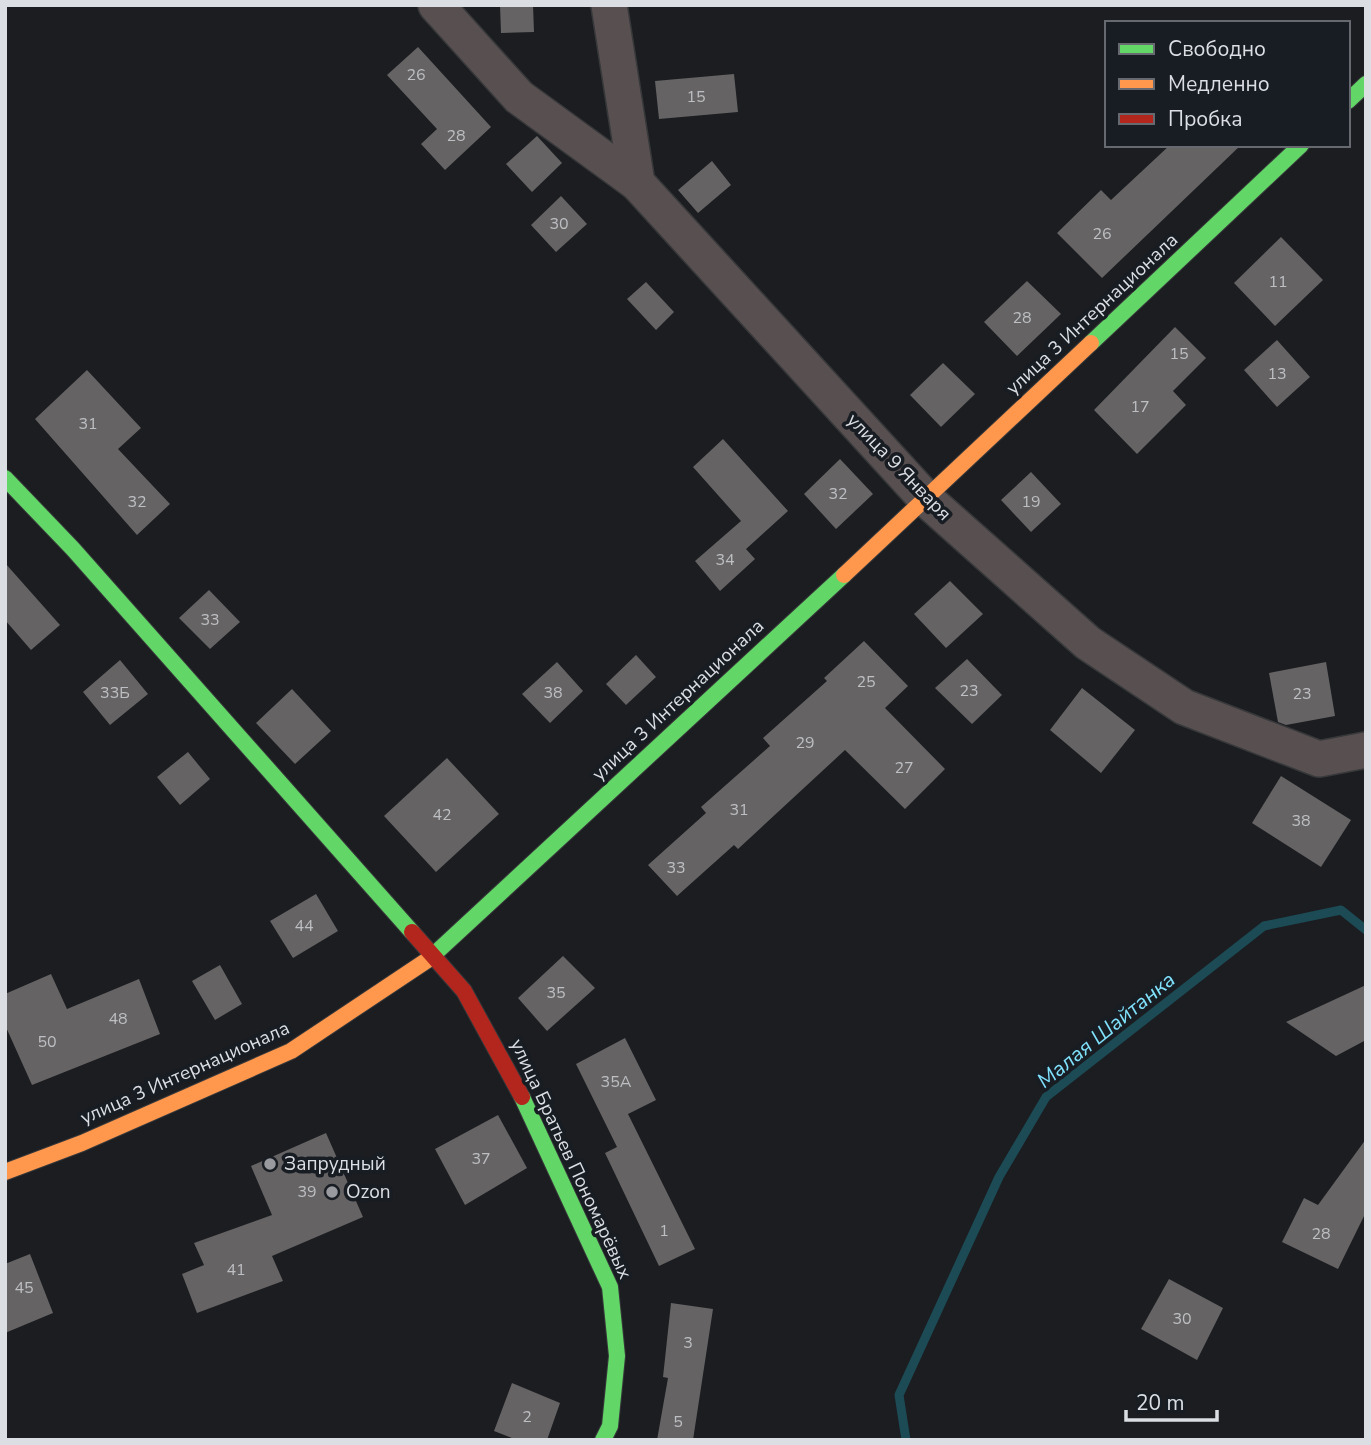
<svg xmlns="http://www.w3.org/2000/svg" width="1371" height="1445" viewBox="0 0 1371 1445" font-family="'Nunito Sans',sans-serif">
	<rect width="100%" height="100%" fill="#1b1d20"/>
	<g fill="none" stroke-linecap="round" stroke-linejoin="round">
		<!-- stream -->
		<path stroke="#1c4a55" stroke-width="9" d="M906,1440l-7,-45 100,-218 47,-80 218,-171 77,-16 25,20"/>
	</g>
	<!-- building -->
	<g fill="#656364">
		<path d="M500,5h33l1,27 -33,1z"/>
		<path d="M418,47l73,80 -46,43 -24,-26 16,-15 -50,-54z"/>
		<path d="M734,74l4,38 -79,7 -4,-38z"/>
		<path d="M537,136l25,27 -30,29 -26,-28z"/>
		<path d="M1170,145h71l-139,133 -45,-45 44,-43 10,10z"/>
		<path d="M712,161l19,24 -33,28 -20,-23z"/>
		<path d="M561,196l26,28 -31,28 -25,-27z"/>
		<path d="M1281,237l42,43 -48,46 -41,-43z"/>
		<path d="M1027,281l34,33 -44,42 -33,-34z"/>
		<path d="M646,282l28,30 -18,18 -29,-31z"/>
		<path d="M1175,327l31,31 -33,33 13,14 -49,49 -43,-44z"/>
		<path d="M1277,340l33,37 -33,30 -33,-37z"/>
		<path d="M943,363l32,31 -34,33 -31,-32z"/>
		<path d="M87,370l54,58 -23,21 52,55 -33,31 -102,-116z"/>
		<path d="M723,439l65,72 -42,38 9,10 -35,32 -25,-30 46,-40 -48,-54z"/>
		<path d="M840,459l33,35 -37,35 -32,-35z"/>
		<path d="M1031,472l30,32 -30,28 -30,-32z"/>
		<path d="M5,563l55,62 -29,25 -26,-30z"/>
		<path d="M950,581l33,33 -37,34 -32,-34z"/>
		<path d="M209,590l31,32 -30,27 -31,-31z"/>
		<path d="M864,641l44,45 -23,22 60,61 -40,40 -60,-59 -107,99 -4,-4 -57,51 -29,-31 58,-52 -5,-6 69,-61 -7,-8 64,-57 -3,-3z"/>
		<path d="M636,655l20,22 -30,28 -20,-21z"/>
		<path d="M967,659l35,36 -30,29 -37,-36z"/>
		<path d="M120,660l28,34 -38,31 -27,-33z"/>
		<path d="M557,662l26,29 -33,32 -28,-29z"/>
		<path d="M1326,662l9,54 -49,9 -8,-3 -9,-49z"/>
		<path d="M1082,688l53,42 -34,43 -51,-43z"/>
		<path d="M292,689l39,42 -36,33 -39,-41z"/>
		<path d="M188,752l22,27 -30,26 -23,-28z"/>
		<path d="M447,758l52,56 -63,58 -52,-56z"/>
		<path d="M1281,776l70,44 -30,47 -69,-44z"/>
		<path d="M316,894l22,37 -45,27 -23,-37z"/>
		<path d="M563,956l32,32 -48,43 -29,-33z"/>
		<path d="M220,965l22,39 -27,16 -23,-39z"/>
		<path d="M51,974l16,35 72,-30 21,55 -128,51 -27,-60v-31z"/>
		<path d="M1366,985v55l-30,16 -50,-34z"/>
		<path d="M625,1038l31,62 -28,14 67,135 -36,17 -54,-113 12,-6 -41,-83z"/>
		<path d="M498,1115l29,53 -62,37 -30,-56z"/>
		<path d="M326,1133l37,84 -91,39 11,25 -86,32 -15,-39 22,-9 -10,-22 78,-28 -21,-49z"/>
		<path d="M1366,1139v73l-28,57 -56,-27 22,-44 14,7z"/>
		<path d="M30,1254l23,59 -48,20v-69z"/>
		<path d="M1169,1279l54,29 -26,52 -56,-31z"/>
		<path d="M671,1303l42,6 -20,131h-36l11,-62 -5,-1z"/>
		<path d="M512,1383l48,20 -13,37h-30l-23,-9z"/>
	</g>
	<g fill="none" stroke-linecap="round" stroke-linejoin="round">
		<!-- street casing -->
		<g stroke="#37383a" stroke-width="38">
			<g id="street">
				<path d="M436,5l83,92 118,86"/>
				<path d="M609,5l28,178 289,316 162,144 96,64 135,52 47,-9"/>
			</g>
		</g>
		<!-- fast casing -->
		<g stroke="#37383a" stroke-width="18">
			<g id="fast">
				<path d="M1348,101l18,-17"/>
				<path d="M1091,343l210,-198"/>
				<path d="M5,478l68,71 339,383"/>
				<path d="M429,959l415,-384"/>
				<path d="M522,1097l88,190 7,69 -7,70 -7,14"/>
			</g>
		</g>
		<!-- slow casing -->
		<g stroke="#37383a" stroke-width="18">
			<g id="slow">
				<path d="M844,575l247,-232"/>
				<path d="M5,1172l77,-29 209,-92 138,-92"/>
			</g>
		</g>
		<!-- jam casing -->
		<g stroke="#37383a" stroke-width="18">
			<path id="jam" d="M412,932l52,59 58,106"/>
		</g>
		<!-- street -->
		<use href="#street" stroke="#584f50" stroke-width="35"/>
		<!-- fast -->
		<use href="#fast" stroke="#63d668" stroke-width="16"/>
		<!-- slow -->
		<use href="#slow" stroke="#ff974d" stroke-width="16"/>
		<!-- jam -->
		<use href="#jam" stroke="#b3261e" stroke-width="16"/>
	</g>
	<!-- markers -->
	<g fill="#989a9f" stroke="#181c23" stroke-width="2.5">
		<circle cx="270" cy="1164" r="7"/>
		<circle cx="332" cy="1192" r="7"/>
	</g>
	<g text-anchor="middle" dominant-baseline="central" stroke-width="7" stroke-linejoin="round" paint-order="stroke">
		<!-- number labels -->
		<g font-size="16" fill="#bebfc3">
			<text x="416" y="75">26</text>
			<text x="696" y="97">15</text>
			<text x="456" y="136">28</text>
			<text x="559" y="224">30</text>
			<text x="1102" y="234">26</text>
			<text x="1278" y="282">11</text>
			<text x="1022" y="318">28</text>
			<text x="1179" y="354">15</text>
			<text x="1277" y="374">13</text>
			<text x="1140" y="407">17</text>
			<text x="88" y="424">31</text>
			<text x="838" y="494">32</text>
			<text x="137" y="502">32</text>
			<text x="1031" y="502">19</text>
			<text x="725" y="560">34</text>
			<text x="210" y="620">33</text>
			<text x="866" y="682">25</text>
			<text x="969" y="691">23</text>
			<text x="115" y="693">33Б</text>
			<text x="553" y="693">38</text>
			<text x="1302" y="694">23</text>
			<text x="805" y="743">29</text>
			<text x="904" y="768">27</text>
			<text x="739" y="810">31</text>
			<text x="442" y="815">42</text>
			<text x="1301" y="821">38</text>
			<text x="676" y="868">33</text>
			<text x="304" y="926">44</text>
			<text x="556" y="993">35</text>
			<text x="118" y="1019">48</text>
			<text x="47" y="1042">50</text>
			<text x="616" y="1082">35А</text>
			<text x="481" y="1159">37</text>
			<text x="307" y="1192">39</text>
			<text x="664" y="1231">1</text>
			<text x="1321" y="1234">28</text>
			<text x="236" y="1270">41</text>
			<text x="24" y="1288">45</text>
			<text x="1182" y="1319">30</text>
			<text x="688" y="1343">3</text>
			<text x="527" y="1417">2</text>
			<text x="678" y="1422">5</text>
		</g>
		<!-- street labels -->
		<g font-size="19" fill="#dbdee3" stroke="#181c23">
			<text transform="translate(1092 314) rotate(-43)">улица 3 Интернационала</text>
			<text transform="translate(899 467) rotate(46)">улица 9 Января</text>
			<text transform="translate(678 700) rotate(-43)">улица 3 Интернационала</text>
			<text transform="translate(185 1073) rotate(-24)">улица 3 Интернационала</text>
			<text transform="translate(571 1159) rotate(65)">улица Братьев Пономарёвых</text>
		</g>
		<!-- poi labels -->
		<g font-size="19" fill="#dbdee3" stroke="#181c23" text-anchor="start">
			<text x="284" y="1164">Запрудный</text>
			<text x="346" y="1192">Ozon</text>
		</g>
		<!-- water labels -->
		<g font-size="21" font-style="italic" fill="#80e2fc" stroke="#181c23">
			<text transform="translate(1106 1030) rotate(-39)">Малая Шайтанка</text>
		</g>
	</g>
	<!-- border -->
	<rect width="1371" height="1445" fill="none" stroke="#dbdee3" stroke-width="14"/>
	<!-- legend -->
	<rect x="1105" y="21" width="245" height="126" fill="#181c23" stroke="#666a70" stroke-width="2"/>
	<rect x="1119" y="44" width="35" height="10" fill="#63d668" stroke="#666a70" stroke-width="2"/>
	<text x="1168" y="56" font-size="21" fill="#dbdee3">Свободно</text>
	<rect x="1119" y="79" width="35" height="10" fill="#ff974d" stroke="#666a70" stroke-width="2"/>
	<text x="1168" y="91" font-size="21" fill="#dbdee3">Медленно</text>
	<rect x="1119" y="114" width="35" height="10" fill="#b3261e" stroke="#666a70" stroke-width="2"/>
	<text x="1168" y="126" font-size="21" fill="#dbdee3">Пробка</text>
	<!-- scale -->
	<path d="M1126 1410v10h91v-10" fill="none" stroke="#dbdee3" stroke-width="3.5"/>
	<text x="1136" y="1410" font-size="21" fill="#dbdee3" stroke="#181c23" stroke-width="5" paint-order="stroke">20 m</text>
</svg>
